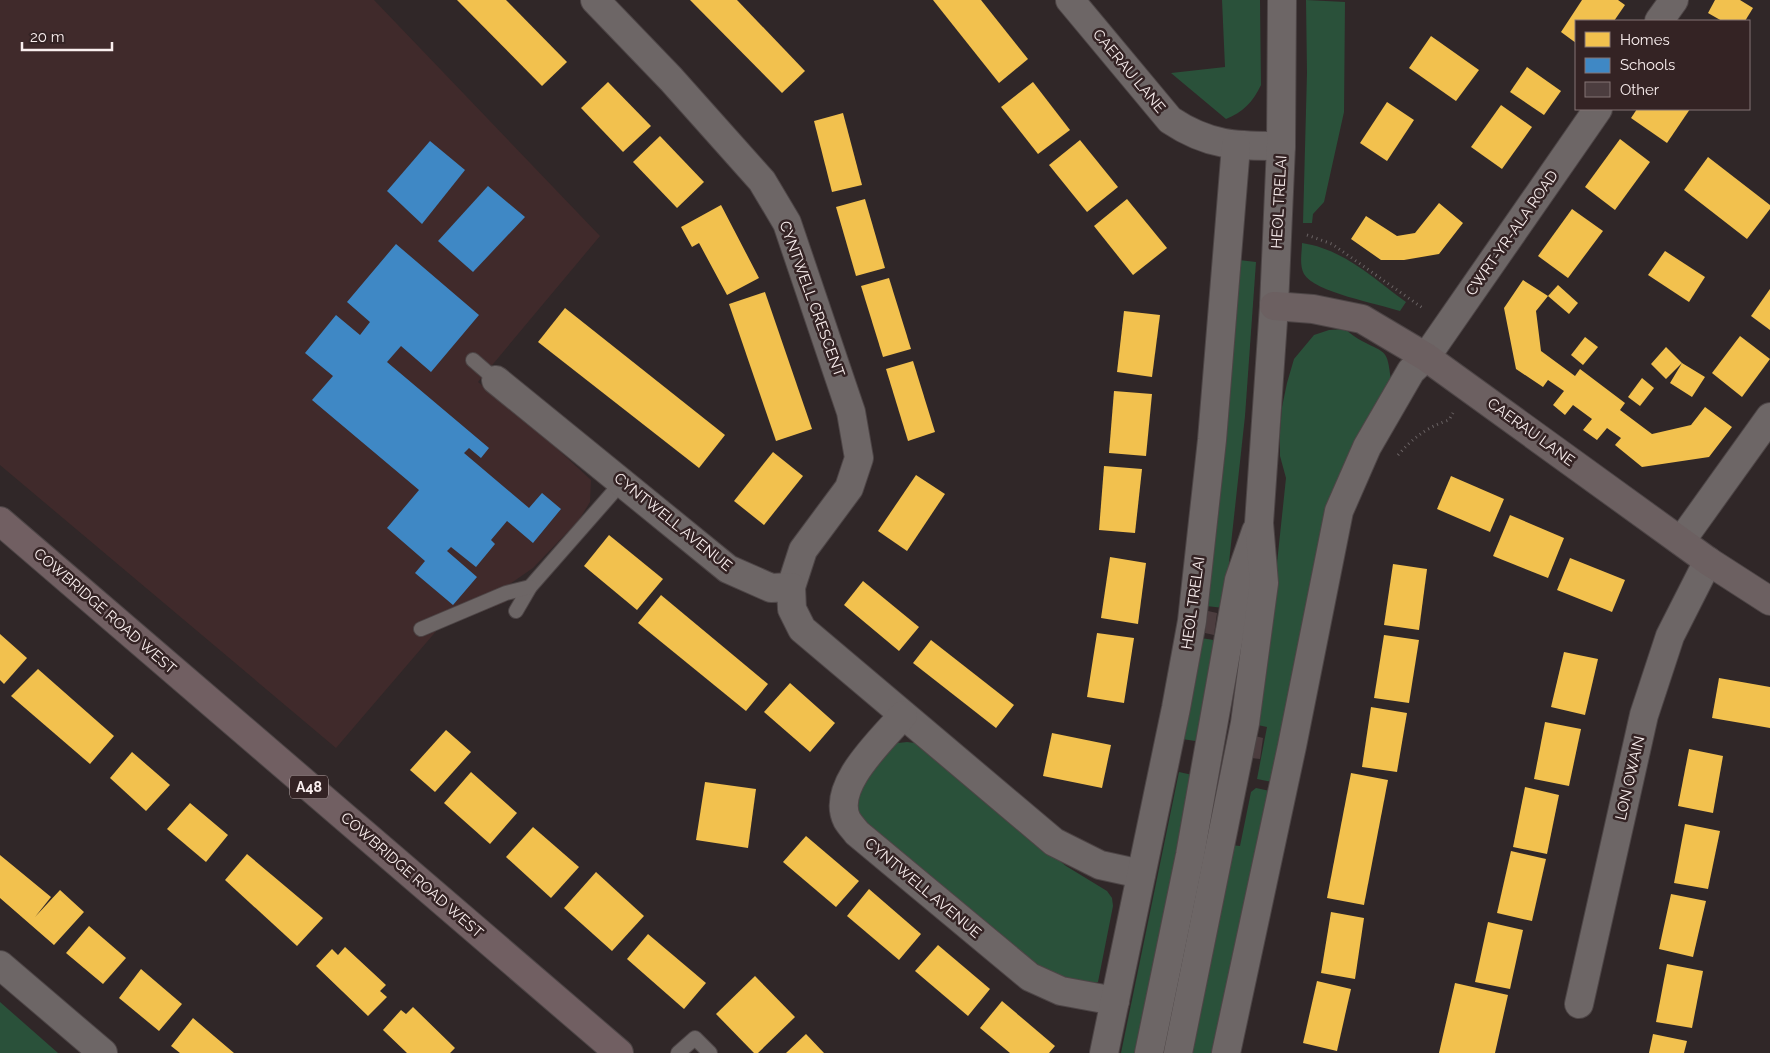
<svg xmlns="http://www.w3.org/2000/svg" width="1770" height="1053" viewBox="0 0 1770 1053" font-family="Raleway,sans-serif">
	<rect width="100%" height="100%" fill="#302728"/>
	<!-- built -->
	<path fill="#402a2b" d="M0,0h374l226,236 -122,146 61,50 52,48 -1,22 -11,18 -46,48 -26,18 -1,16 -68,27 -102,119 -336,-283z"/>
	<!-- green -->
	<g fill="#2a513a">
		<path d="M1222,0h38l1,85c-8,17 -18,27 -35,34l-55,-46 54,-6z"/>
		<path d="M1306,0l39,2 -1,110 -20,90 -11,12 -1,9h-9l4,-150z"/>
		<path d="M1302,243c41,6 71,35 104,59l-6,9c-21,-7 -86,-19 -96,-37 -5,-9 -2,-22 -2,-31z"/>
		<path d="M1239,260l17,2 -11,154 -21,192 -18,-2z"/>
		<path d="M1345,329c5,4 11,9 17,12 25,13 25,8 29,39l-119,402 -15,-3 10,-52 -14,-3 24,-161 9,-85 -6,-22v-24l2,-25 5,-24 7,-24 20,-24 15,-5z"/>
		<path d="M1201,638l19,3 -18,101 -20,-3z"/>
		<path d="M907,742l8,1 151,123 41,25 5,7 1,8 -15,76 -12,3 -34,-7 -187,-150 -11,-21 5,-19 31,-40 8,-5z"/>
		<path d="M1179,772l18,4 -58,277h-18z"/>
		<path d="M1256,788l14,3 -55,262h-29l45,-208 9,1 11,-54z"/>
		<path d="M0,1002l58,51h-58z"/>
	</g>
	<!-- homes -->
	<g fill="#f2c14e">
		<path d="M457,0h49l61,62 -25,24z"/>
		<path d="M690,0h47l68,71 -23,22z"/>
		<path d="M933,0h48l47,59 -29,24z"/>
		<path d="M1582,0h36l7,5 -11,16h-38v22l-15,-11z"/>
		<path d="M1715,0h25l13,8 -8,13h-23l-14,-8z"/>
		<path d="M1431,36l48,34 -23,31 -47,-33z"/>
		<path d="M1527,67l34,24 -17,24 -34,-23z"/>
		<path d="M608,82l43,44 -28,26 -42,-44z"/>
		<path d="M1033,82l37,48 -32,24 -37,-47z"/>
		<path d="M1387,102l27,18 -27,41 -27,-18z"/>
		<path d="M1501,105l31,22 -30,42 -31,-22z"/>
		<path d="M1637,109h53l-23,34 -36,-25z"/>
		<path d="M843,113l19,72 -30,7 -18,-71z"/>
		<path d="M660,136l44,46 -27,26 -44,-46z"/>
		<path d="M1620,139l30,23 -35,48 -30,-23z"/>
		<path d="M1080,140l38,47 -31,25 -38,-47z"/>
		<path d="M1708,157l62,48v4l-23,30 -63,-49z"/>
		<path d="M865,199l20,69 -29,8 -20,-69z"/>
		<path d="M1127,199l40,49 -34,27 -39,-49z"/>
		<path d="M1439,203l24,20 -24,31 -35,6h-23l-30,-21 15,-23 31,20 18,-3z"/>
		<path d="M721,205l38,73 -32,17 -28,-52 -7,4 -11,-20z"/>
		<path d="M1572,209l31,22 -35,47 -30,-22z"/>
		<path d="M1665,251l40,26 -16,25 -41,-27z"/>
		<path d="M889,278l22,71 -28,8 -22,-71z"/>
		<path d="M1523,280l25,16 -12,15 5,40 34,25 5,-7 45,34 -5,7 32,24 39,-9 14,-18 27,20 -23,30 -67,10 -27,-22 6,-7 -14,-10 -10,12 -14,-10 9,-11 -19,-14 -8,10 -12,-10 11,-14 -16,-11 -5,7 -27,-18 -12,-61z"/>
		<path d="M1558,285l20,18 -9,11 -21,-18z"/>
		<path d="M1770,289v41l-19,-14z"/>
		<path d="M765,292l47,137 -36,12 -47,-137z"/>
		<path d="M565,308l160,127 -26,33 -161,-126z"/>
		<path d="M1124,311l36,4 -8,62 -35,-5z"/>
		<path d="M1740,336l30,23 -28,38 -30,-24z"/>
		<path d="M1585,337l13,10 -15,18 -12,-10z"/>
		<path d="M1666,347l16,16 23,14 -13,20 -22,-14 12,-20 -16,16 -15,-15z"/>
		<path d="M913,361l22,71 -27,9 -22,-72z"/>
		<path d="M1642,378l12,10 -14,18 -12,-9z"/>
		<path d="M1114,391l38,3 -6,62 -37,-3z"/>
		<path d="M773,452l30,24 -39,49 -30,-24z"/>
		<path d="M1104,466l38,3 -7,64 -36,-3z"/>
		<path d="M916,475l29,19 -38,57 -29,-20z"/>
		<path d="M1451,476l53,23 -14,33 -53,-23z"/>
		<path d="M1510,515l54,23 -16,40 -55,-22z"/>
		<path d="M609,535l54,44 -26,31 -53,-44z"/>
		<path d="M1110,557l36,6 -8,61 -37,-6z"/>
		<path d="M1570,558l55,22 -13,32 -55,-22z"/>
		<path d="M1393,564l34,5 -8,61 -35,-5z"/>
		<path d="M863,581l56,46 -20,24 -55,-46z"/>
		<path d="M661,595l107,89 -22,27 -108,-88z"/>
		<path d="M1097,633l37,5 -10,65 -37,-6z"/>
		<path d="M0,634l27,24 -23,26 -4,-4z"/>
		<path d="M1384,635l35,5 -10,63 -35,-5z"/>
		<path d="M931,640l83,65 -18,23 -83,-65z"/>
		<path d="M1564,652l34,7 -13,56 -34,-8z"/>
		<path d="M38,669l76,67 -24,28 -79,-68z"/>
		<path d="M1719,678l51,9v41l-58,-10z"/>
		<path d="M790,683l45,40 -25,29 -46,-40z"/>
		<path d="M1371,707l36,6 -10,59 -35,-5z"/>
		<path d="M1545,722l36,7 -12,57 -35,-7z"/>
		<path d="M446,730l25,22 -36,40 -25,-22z"/>
		<path d="M1052,733l59,12 -9,43 -59,-12z"/>
		<path d="M1689,749l34,7 -10,57 -35,-7z"/>
		<path d="M132,752l38,33 -24,26 -36,-33z"/>
		<path d="M471,772l46,41 -27,31 -46,-41z"/>
		<path d="M1351,773l37,7 -24,125 -37,-7z"/>
		<path d="M705,782l51,7 -8,59 -52,-8z"/>
		<path d="M1525,787l34,8 -12,59 -34,-7z"/>
		<path d="M190,803l38,32 -22,27 -39,-33z"/>
		<path d="M1685,824l35,7 -12,58 -34,-6z"/>
		<path d="M533,827l46,40 -28,31 -45,-41z"/>
		<path d="M806,836l53,45 -23,26 -53,-45z"/>
		<path d="M1511,851l35,8 -14,62 -35,-8z"/>
		<path d="M247,854l76,64 -26,28 -72,-66z"/>
		<path d="M0,855l51,42 -16,20 25,-27 24,22 -30,33 -54,-47z"/>
		<path d="M596,872l48,44 -32,35 -48,-43z"/>
		<path d="M869,889l52,45 -22,26 -52,-44z"/>
		<path d="M1671,894l35,7 -13,56 -34,-8z"/>
		<path d="M1331,912l33,6 -9,61 -34,-6z"/>
		<path d="M1488,922l35,8 -13,59 -35,-7z"/>
		<path d="M89,926l37,32 -23,26 -37,-31z"/>
		<path d="M648,934l58,49 -22,26 -57,-50z"/>
		<path d="M938,945l52,44 -22,27 -53,-45z"/>
		<path d="M345,947l41,38 -6,6 7,6 -19,19 -52,-50 16,-17 6,6z"/>
		<path d="M1667,964l36,7 -11,57 -36,-6z"/>
		<path d="M141,969l41,35 -23,27 -40,-33z"/>
		<path d="M755,976l40,41 -37,36h-4l-38,-39z"/>
		<path d="M1317,981l34,8 -14,62 -34,-8z"/>
		<path d="M1455,983l53,12 -13,58h-56z"/>
		<path d="M1002,1001l53,45 -6,7h-39l-30,-25z"/>
		<path d="M413,1007l42,41 -5,5h-43l-24,-23 18,-20 5,4z"/>
		<path d="M193,1018l21,18 20,17h-54l-9,-7z"/>
		<path d="M806,1034l18,19h-38z"/>
		<path d="M1653,1034l34,7 -3,12h-35z"/>
	</g>
	<!-- schools -->
	<g fill="#3f88c5">
		<path d="M430,141l35,29 -43,54 -35,-33z"/>
		<path d="M488,186l37,31 -52,55 -35,-31z"/>
		<path d="M396,244l83,71 -48,57 -30,-26 -14,16 102,86 -8,10 -12,-10 -5,5 65,55 13,-15 19,16 -28,34 -26,-22 -16,19 4,4 -19,23 -25,-20 -4,4 30,26 -24,28 -38,-32 10,-12 -38,-33 32,-38 -107,-90 21,-24 -28,-23 31,-38 24,20 10,-13 -23,-20z"/>
	</g>
	<!-- building -->
	<g fill="#4c3d3f">
		<path d="M1208,611l9,2 -3,22 -9,-2z"/>
		<path d="M1255,736l8,2 -3,21 -9,-1z"/>
	</g>
	<g fill="none" stroke-linecap="round" stroke-linejoin="round">
		<!-- lane casing -->
		<g stroke="#4d4546" stroke-width="16">
			<g id="lane">
				<path d="M473,360l23,20"/>
				<path d="M516,611l14,-24 93,-106"/>
				<path d="M421,629l85,-36 24,-6"/>
				<path d="M678,1053l17,-15 15,15"/>
			</g>
		</g>
		<!-- street casing -->
		<g stroke="#4d4546" stroke-width="30">
			<g id="street">
				<path d="M595,0l76,79 91,102 25,42 64,189 8,46 -10,30 -46,62 -12,37"/>
				<path d="M1070,0l100,120c39,26 66,26 111,26"/>
				<path d="M1659,21l15,-21"/>
				<path d="M496,380l232,189 43,19 20,-1 1,22 10,20 252,213 46,23 41,9"/>
				<path d="M1681,541l89,-124"/>
				<path d="M903,715c-20,24 -73,71 -56,105 3,5 7,9 10,13l173,144 31,14 54,10"/>
				<path d="M0,965l103,88"/>
				<path d="M1579,1004l65,-289 26,-79 38,-75"/>
				<path d="M1104,1053l72,-345 16,-87 20,-181 24,-294"/>
				<path d="M1149,1053l41,-198 49,-275 17,-49"/>
				<path d="M1178,1053l67,-330 19,-140 -5,-60 15,-217 7,-160 1,-146"/>
				<path d="M1226,1053l66,-307 47,-235 28,-64 44,-76 15,-14 172,-248"/>
			</g>
		</g>
		<!-- secondary casing -->
		<g stroke="#4d4546" stroke-width="30">
			<path id="secondary" d="M1274,306l39,3 49,10 64,38 282,204 62,40"/>
		</g>
		<!-- highway casing -->
		<g stroke="#4d4546" stroke-width="30">
			<path id="highway" d="M0,521l619,532"/>
		</g>
		<!-- path -->
		<g stroke="#6a6364" stroke-width="3" stroke-dasharray="1 4" stroke-linecap="butt">
			<path d="M1307,235l25,9 92,65"/>
			<path d="M1398,455c15,-17 29,-28 51,-35l4,-7"/>
		</g>
		<!-- lane -->
		<use href="#lane" stroke="#6d6666" stroke-width="14"/>
		<!-- street -->
		<use href="#street" stroke="#6d6666" stroke-width="28"/>
		<!-- secondary -->
		<use href="#secondary" stroke="#6c6061" stroke-width="28"/>
		<!-- highway -->
		<use href="#highway" stroke="#715f62" stroke-width="28"/>
	</g>
	<g text-anchor="middle" dominant-baseline="central" stroke-width="5" stroke-linejoin="round" paint-order="stroke">
		<!-- shield labels -->
		<rect fill="#342324" stroke="#bfb2b2" stroke-width="1" x="290" y="775.5" width="38" height="23" rx="4"/>
		<g font-size="14" font-weight="bold" fill="#faefef">
			<text x="309" y="787">A48</text>
		</g>
		<!-- street labels -->
		<g font-size="15" fill="#faefef" stroke="#342324">
			<text transform="translate(1129 71) rotate(50)">CAERAU LANE</text>
			<text transform="translate(1279 202) rotate(-87)">HEOL TRELAI</text>
			<text transform="translate(1512 233) rotate(-55)">CWRT-YR-ALA ROAD</text>
			<text transform="translate(812 299) rotate(70)">CYNTWELL CRESCENT</text>
			<text transform="translate(1531 432) rotate(36)">CAERAU LANE</text>
			<text transform="translate(673 522) rotate(39)">CYNTWELL AVENUE</text>
			<text transform="translate(1193 603) rotate(-82)">HEOL TRELAI</text>
			<text transform="translate(105 611) rotate(41)">COWBRIDGE ROAD WEST</text>
			<text transform="translate(1630 778) rotate(-77)">LON OWAIN</text>
			<text transform="translate(412 875) rotate(41)">COWBRIDGE ROAD WEST</text>
			<text transform="translate(923 888) rotate(40)">CYNTWELL AVENUE</text>
		</g>
	</g>
	<!-- legend -->
	<rect x="1575" y="20" width="175" height="90" fill="#342324" stroke="#837575"/>
	<rect x="1585" y="32" width="25" height="15" fill="#f2c14e" stroke="#837575"/>
	<text x="1620" y="45" font-size="15" fill="#faefef">Homes</text>
	<rect x="1585" y="58" width="25" height="15" fill="#3f88c5" stroke="#837575"/>
	<text x="1620" y="70" font-size="15" fill="#faefef">Schools</text>
	<rect x="1585" y="82" width="25" height="15" fill="#4c3d3f" stroke="#837575"/>
	<text x="1620" y="95" font-size="15" fill="#faefef">Other</text>
	<!-- scale -->
	<path d="M22 42v8h90v-8" fill="none" stroke="#faefef" stroke-width="2.5"/>
	<text x="30" y="42" font-size="15" fill="#faefef" stroke="#342324" stroke-width="4" paint-order="stroke">20 m</text>
</svg>
